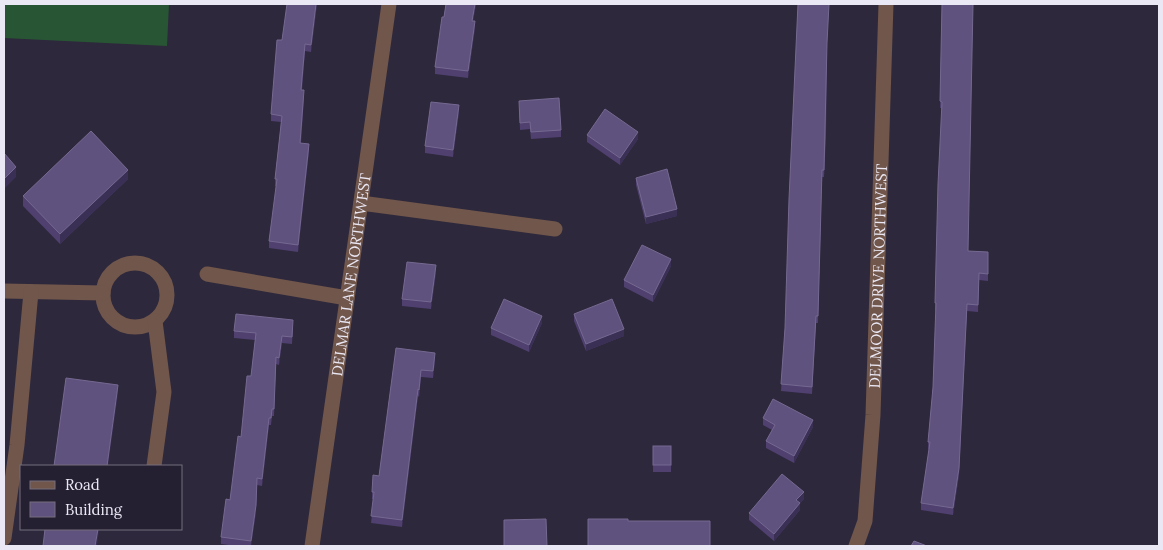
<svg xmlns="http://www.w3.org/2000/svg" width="1163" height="550" viewBox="0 0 1163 550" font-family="Lora,serif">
	<rect width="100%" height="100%" fill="#2d283b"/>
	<!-- garden -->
	<path fill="#285634" d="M4,4h165l-2,42 -163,-8z"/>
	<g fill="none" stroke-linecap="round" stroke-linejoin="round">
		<!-- minor -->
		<g stroke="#70564b" stroke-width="15">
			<path d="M361,203l194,26"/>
			<circle cx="135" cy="295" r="32"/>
			<path d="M207,274l140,24"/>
			<path d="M4,291l99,2"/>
			<path d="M154,466l10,-74 -9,-71"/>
			<path d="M4,538l13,-93 14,-153"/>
			<path id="s1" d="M312,546l77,-542"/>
			<path id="s2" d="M856,546l9,-25 8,-106 13,-411"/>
		</g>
	</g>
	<!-- wall -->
	<g fill="#4f4070">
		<path d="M317,4l-6,48 -6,-1 -3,39 2,7 -3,46 8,8 -11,101 -29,-4v-7l8,-55h-2v-7l6,-57 -10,-1v-7l11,-74z"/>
		<path d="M446,4h30l-3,17 2,7 -7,50 -33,-4v-7z"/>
		<path d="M942,4l26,247 20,1v29l-9,-1 -1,32 -11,-1 -8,164 -6,40 -32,-5v-7l8,-54h-1v-7l5,-55 3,-77h-1v-7l7,-195h-2z"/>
		<path d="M827,50l-1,86 -2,41h-2l-4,146h-2l-4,71 -31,-3 4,-63z"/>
		<path d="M519,108l42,22v7l-30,2 -1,-10 -10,1z"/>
		<path d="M459,112l-6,45 -28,-4v-7z"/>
		<path d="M587,135l51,4 -18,26 -33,-23z"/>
		<path d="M636,178l41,38 -31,8 -10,-39z"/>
		<path d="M128,179l-68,65 -37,-38v-10z"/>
		<path d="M671,266l-18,36 -29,-15v-7z"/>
		<path d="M436,272l-5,37 -29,-3v-7z"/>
		<path d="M574,314l50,22 -38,15 -12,-30z"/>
		<path d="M542,323l-13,29 -38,-17v-7z"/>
		<path d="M293,327l-1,17 -10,-1 -3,22 -3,-1 -2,52h-2l-1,9h-2l-7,61 -5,-1 -1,27 -5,34h-15l-15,-2v-7l9,-37 11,-63 10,-61 4,-36 -21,-2v-7z"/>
		<path d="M396,348l39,12 -2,18 -12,-1 -2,20 -1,-1 -16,131 -31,-4 3,-24h-2v-7l7,-16z"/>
		<path d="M763,418l50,9 -19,36 -28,-15v-7l6,-11 -9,-5z"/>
		<rect x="653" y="446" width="18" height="26"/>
		<path d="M804,499l-4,4v7l-26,31 -25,-21v-7z"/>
	</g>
	<!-- shaded-wall -->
	<g fill="#3a2f55">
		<path d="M316,4h1l-6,48v-7z"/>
		<path d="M475,4h1l-4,24v-7z"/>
		<path d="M475,21v7l-7,50v-7z"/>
		<path d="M305,44v7l-4,46v-7z"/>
		<path d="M304,90v7l-4,53v-7z"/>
		<path d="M459,105v7l-6,45v-7z"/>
		<path d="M638,132v7l-18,26v-7z"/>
		<path d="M309,144v7l-11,101v-7z"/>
		<path d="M16,167v10l-12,12v-10z"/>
		<path d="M128,170v9l-68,65v-10z"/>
		<path d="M677,209v7l-31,8v-7z"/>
		<path d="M671,259v7l-18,36v-7z"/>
		<path d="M436,265v7l-5,37v-7z"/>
		<path d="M967,304l-8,171 -6,40v-7z"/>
		<path d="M542,316v7l-13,29v-7z"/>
		<path d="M624,329v7l-38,15v-7z"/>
		<path d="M282,336v7l-3,22v-7z"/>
		<path d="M435,353v7l-2,18v-7z"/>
		<path d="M421,370v7l-2,20v-7z"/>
		<path d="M118,385v9l-10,72h-1z"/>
		<path d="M418,389v7l-16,131v-7z"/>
		<path d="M269,418v7l-7,61v-7z"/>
		<path d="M813,420v7l-19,36v-7z"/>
		<path d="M257,478l-1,34 -5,34v-5z"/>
		<path d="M804,492v7l-8,8v-7z"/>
		<path d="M800,503v7l-26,31v-7z"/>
		<path d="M98,529h1l-2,17h-2z"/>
	</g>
	<!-- building -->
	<g fill="#60527e" stroke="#756991">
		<path d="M287,4h29l-5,41 -6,-1 -4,46h3l-4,53 9,1 -11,101 -29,-4 8,-62h-2l7,-63 -11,-2 6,-74h5z"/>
		<path d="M446,4h29l-3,17h3l-7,50 -33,-4 7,-50h2z"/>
		<path d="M798,4h31l-2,39 -3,127h-2l-4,146h-2l-4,71 -31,-3 4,-56 4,-129z"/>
		<path d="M942,4h31l-5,247 20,1v22l-9,-1 -1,32 -11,-1 -8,164 -6,40 -32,-5 9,-61h-2l5,-55 3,-84h-1l3,-119 4,-82 -2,-1z"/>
		<path d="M559,98l2,32 -30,2 -1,-10 -10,1 -1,-22z"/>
		<path d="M431,102l28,3 -6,45 -28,-4z"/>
		<path d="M605,109l33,23 -18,26 -33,-23z"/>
		<path d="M91,131l37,39 -68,64 -37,-38z"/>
		<path d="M4,153l12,14 -12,12z"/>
		<path d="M667,169l10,40 -31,8 -10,-39z"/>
		<path d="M642,245l29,14 -18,36 -29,-15z"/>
		<path d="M407,262l29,3 -5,37 -29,-3z"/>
		<path d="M504,299l38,17 -13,29 -38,-17z"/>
		<path d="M612,299l12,30 -38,15 -12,-30z"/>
		<path d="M236,314l57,6 -1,17 -10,-1 -3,22 -3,-1 -2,52h-2l-1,9h-2l-7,61 -5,-1 -1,27 -5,36 -30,-4 5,-38 4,1 8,-64 3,1 6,-61h4l5,-43 -22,-2z"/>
		<path d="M396,348l39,5 -2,18 -12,-1 -2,20 -1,-1 -16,131 -31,-4 3,-24h-2l1,-17 6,1z"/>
		<path d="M66,378l52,7 -11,81h-53z"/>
		<path d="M773,399l40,21 -19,36 -28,-15 9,-16 -12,-7z"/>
		<rect x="653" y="446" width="18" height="19"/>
		<path d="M782,474l22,18 -8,8 4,3 -26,31 -25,-21z"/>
		<path d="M546,519l1,27h-43v-26z"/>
		<path d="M588,519h40v2h82v25h-122z"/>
		<path d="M45,529h53l-3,17h-52z"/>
		<path d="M914,541l13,5h-16z"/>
	</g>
	<g text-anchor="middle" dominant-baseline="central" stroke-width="4" stroke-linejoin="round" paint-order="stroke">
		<!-- street labels -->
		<g font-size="15" fill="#ebe8f5" stroke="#241f31">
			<text stroke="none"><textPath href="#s1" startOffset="274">DELMAR LANE NORTHWEST</textPath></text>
			<text stroke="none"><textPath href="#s2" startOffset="272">DELMOOR DRIVE NORTHWEST</textPath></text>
		</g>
	</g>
	<!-- border -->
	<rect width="1163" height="550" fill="none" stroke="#ebe8f5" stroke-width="10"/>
	<!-- legend -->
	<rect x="20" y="465" width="162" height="65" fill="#241f31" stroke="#746f7f"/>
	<rect x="30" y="481" width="25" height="8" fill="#70564b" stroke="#746f7f"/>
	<text x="65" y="490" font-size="15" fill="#ebe8f5">Road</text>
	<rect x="30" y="502" width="25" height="15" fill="#60527e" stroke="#746f7f"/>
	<text x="65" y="515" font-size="15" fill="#ebe8f5">Building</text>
</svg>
